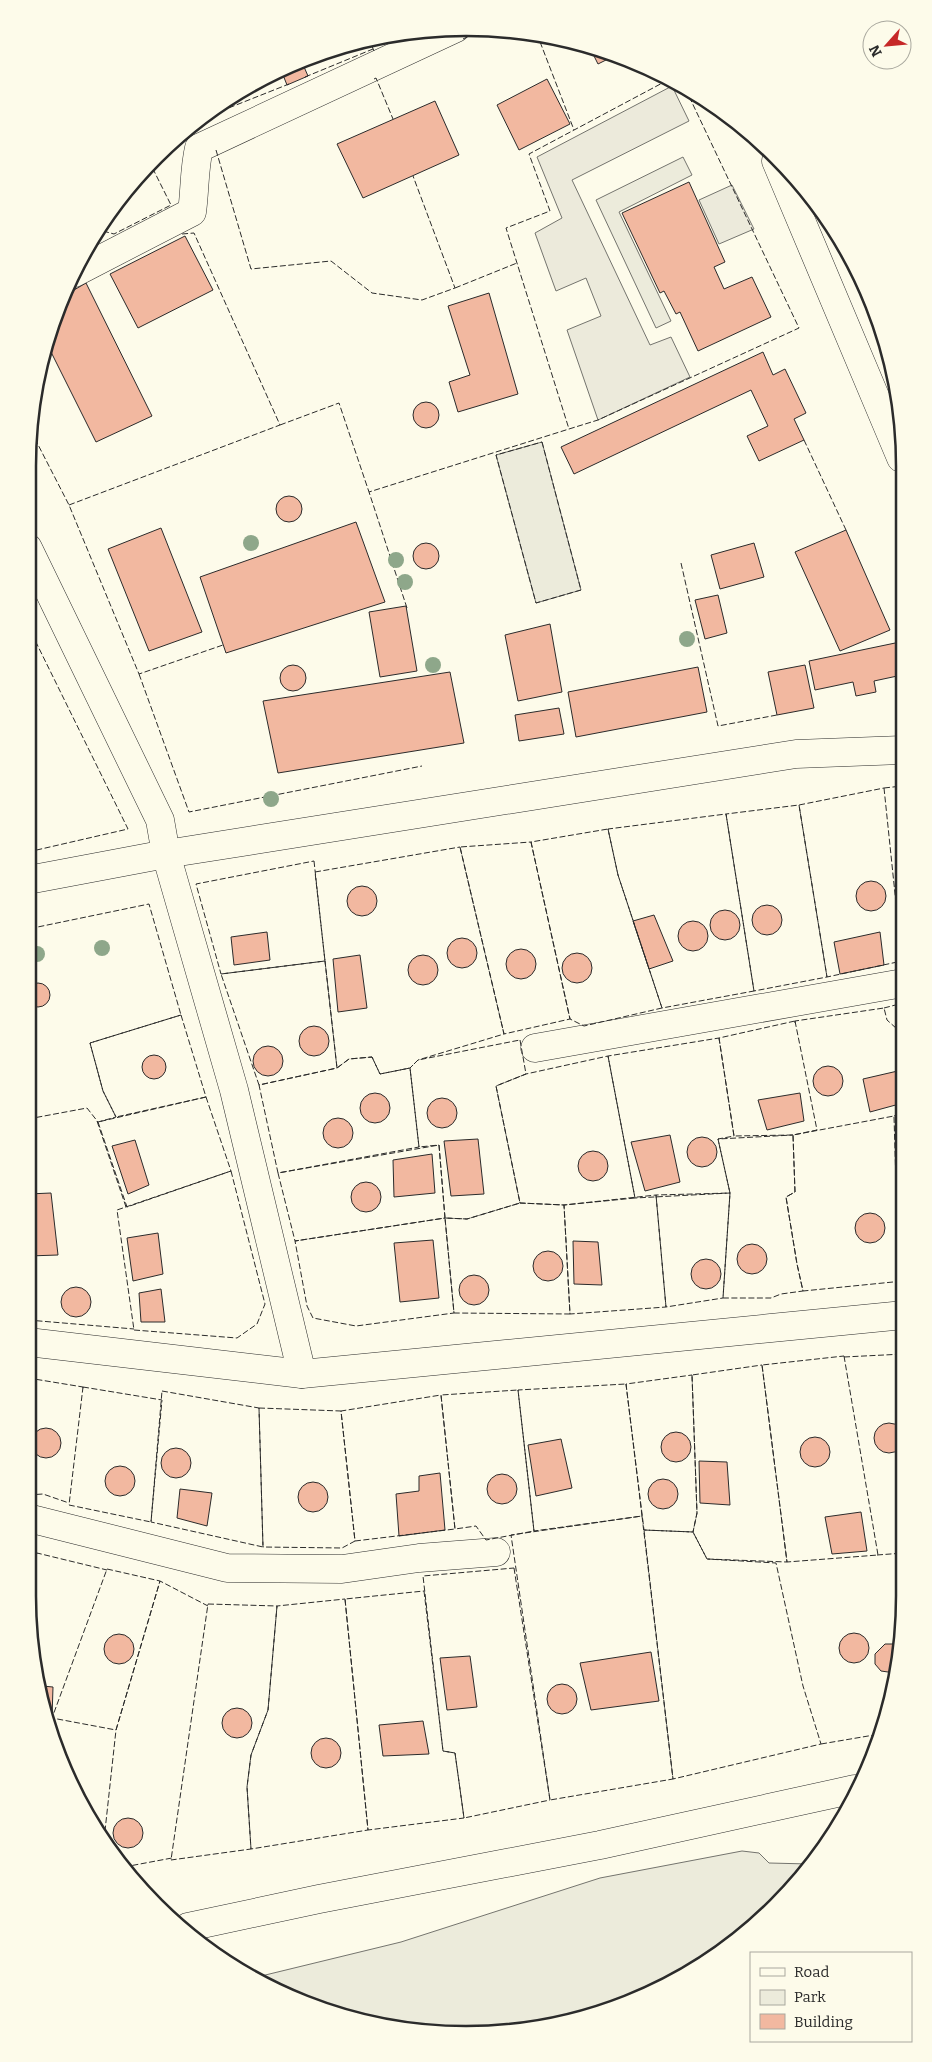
<svg xmlns="http://www.w3.org/2000/svg" width="932" height="2062" viewBox="0 0 932 2062" font-family="Bitter,serif">
	<rect width="100%" height="100%" fill="#fdfbea"/>
	<!-- green -->
	<g fill="#ecebdb" stroke="#74746e">
		<path d="M683,157l9,18 -73,37 52,109 -15,7 -60,-128z"/>
		<path d="M542,442l39,148 -45,13 -40,-148z"/>
		<path d="M742,1851l17,2 10,10 40,1 -14,21 -110,91 -78,35 -83,20 -143,-5 -128,-48 148,-36 199,-64z"/>
	</g>
	<!-- parking -->
	<g fill="#eceadb" stroke="#74746e">
		<path d="M672,86l17,35 -117,59 78,165 21,-8 19,40 -92,43 -31,-90 34,-14 -15,-38 -30,13 -21,-58 27,-15 -25,-61z"/>
		<path d="M732,185l22,44 -35,15 -20,-44z"/>
	</g>
	<!-- building -->
	<g fill="#f2b8a0" stroke="#2b2b2b">
		<path d="M590,48l26,7 -18,9z"/>
		<path d="M301,60l7,16 -21,9 -6,-15z"/>
		<path d="M547,79l23,45 -51,26 -22,-45z"/>
		<path d="M435,101l24,54 -96,43 -26,-54z"/>
		<path d="M218,105l3,6 -24,12z"/>
		<path d="M689,182l36,80 -11,5 10,22 28,-12 19,40 -73,34 -18,-39 -4,2 -12,-23 -4,2 -38,-80z"/>
		<path d="M185,236l28,54 -75,38 -28,-54z"/>
		<path d="M86,283l66,133 -56,26 -49,-98 15,-47z"/>
		<path d="M489,293l29,101 -60,18 -9,-30 21,-7 -22,-69z"/>
		<path d="M763,352l10,23 12,-6 21,44 -12,6 10,21 -45,21 -12,-25 21,-10 -17,-36 -177,84 -13,-27z"/>
		<circle cx="426" cy="415" r="13"/>
		<circle cx="289" cy="509" r="13"/>
		<path d="M356,522l29,80 -159,51 -26,-76z"/>
		<path d="M161,528l41,104 -53,19 -41,-102z"/>
		<path d="M846,530l44,100 -50,21 -45,-99z"/>
		<circle cx="426" cy="556" r="13"/>
		<path d="M754,543l10,34 -44,12 -9,-34z"/>
		<path d="M718,595l9,38 -22,6 -10,-39z"/>
		<path d="M406,606l11,65 -37,6 -11,-65z"/>
		<path d="M550,624l12,68 -44,9 -13,-66z"/>
		<path d="M900,642l2,33 -28,6 2,11 -20,4 -3,-14 -38,8 -6,-29z"/>
		<circle cx="293" cy="678" r="13"/>
		<path d="M805,665l9,43 -37,7 -9,-43z"/>
		<path d="M698,667l9,45 -131,25 -8,-45z"/>
		<path d="M450,672l14,71 -186,30 -15,-72z"/>
		<path d="M559,708l5,26 -45,7 -4,-26z"/>
		<circle cx="871" cy="896" r="15"/>
		<circle cx="362" cy="901" r="15"/>
		<circle cx="767" cy="920" r="15"/>
		<circle cx="725" cy="925" r="15"/>
		<path d="M654,915l19,46 -24,8 -16,-48z"/>
		<circle cx="693" cy="936" r="15"/>
		<path d="M267,932l3,28 -36,5 -3,-28z"/>
		<path d="M880,932l4,33 -44,9 -6,-32z"/>
		<circle cx="462" cy="953" r="15"/>
		<circle cx="521" cy="964" r="15"/>
		<circle cx="577" cy="968" r="15"/>
		<circle cx="423" cy="970" r="15"/>
		<path d="M360,955l7,53 -29,4 -5,-53z"/>
		<circle cx="38" cy="995" r="12"/>
		<circle cx="314" cy="1041" r="15"/>
		<circle cx="268" cy="1061" r="15"/>
		<circle cx="154" cy="1067" r="12"/>
		<circle cx="828" cy="1081" r="15"/>
		<path d="M902,1070l1,33 -33,9 -7,-33z"/>
		<path d="M800,1093l4,28 -37,9 -9,-30z"/>
		<circle cx="375" cy="1108" r="15"/>
		<circle cx="442" cy="1113" r="15"/>
		<circle cx="338" cy="1133" r="15"/>
		<path d="M670,1135l10,47 -35,9 -14,-49z"/>
		<circle cx="702" cy="1152" r="15"/>
		<path d="M478,1139l6,55 -33,2 -7,-55z"/>
		<path d="M135,1140l14,45 -21,9 -16,-48z"/>
		<circle cx="593" cy="1166" r="15"/>
		<path d="M432,1154l3,39 -41,4 -1,-37z"/>
		<circle cx="366" cy="1197" r="15"/>
		<path d="M51,1193l7,62 -30,1v-62z"/>
		<circle cx="870" cy="1228" r="15"/>
		<path d="M158,1233l5,41 -30,7 -6,-43z"/>
		<path d="M433,1240l6,58 -39,4 -6,-59z"/>
		<path d="M573,1241l25,1 4,43 -28,-1z"/>
		<circle cx="752" cy="1259" r="15"/>
		<circle cx="548" cy="1266" r="15"/>
		<circle cx="706" cy="1274" r="15"/>
		<circle cx="474" cy="1290" r="15"/>
		<circle cx="76" cy="1302" r="15"/>
		<path d="M161,1289l4,33h-24l-2,-29z"/>
		<circle cx="889" cy="1438" r="15"/>
		<circle cx="46" cy="1443" r="15"/>
		<circle cx="676" cy="1447" r="15"/>
		<circle cx="815" cy="1452" r="15"/>
		<path d="M561,1439l11,49 -36,8 -8,-51z"/>
		<circle cx="176" cy="1463" r="15"/>
		<path d="M699,1461l28,1 3,43 -30,-2z"/>
		<circle cx="120" cy="1481" r="15"/>
		<path d="M440,1473l5,57 -46,6 -3,-42 23,-3v-15z"/>
		<circle cx="502" cy="1489" r="15"/>
		<circle cx="663" cy="1494" r="15"/>
		<circle cx="313" cy="1497" r="15"/>
		<path d="M180,1489l32,4 -5,33 -30,-8z"/>
		<path d="M861,1512l6,39 -35,3 -7,-37z"/>
		<circle cx="854" cy="1648" r="15"/>
		<circle cx="119" cy="1649" r="15"/>
		<path d="M885,1644h11l3,3 -2,24 -2,2 -14,-2 -6,-7v-10z"/>
		<path d="M651,1652l8,49 -68,9 -11,-47z"/>
		<path d="M470,1656l7,51 -30,3 -7,-52z"/>
		<circle cx="562" cy="1699" r="15"/>
		<path d="M42,1686l11,1 -1,31 -5,-1z"/>
		<circle cx="237" cy="1723" r="15"/>
		<path d="M423,1721l6,33 -46,2 -4,-31z"/>
		<circle cx="326" cy="1753" r="15"/>
		<circle cx="128" cy="1833" r="15"/>
	</g>
	<g fill="none" stroke-linecap="round" stroke-linejoin="round">
		<!-- minor casing -->
		<g stroke="#2b2b2b" stroke-width="29">
			<g id="minor">
				<path d="M776,161l125,297"/>
				<path d="M74,273l118,-61c3,-21 2,-43 7,-64l257,-120"/>
				<path d="M28,548l132,272 6,34 68,236 68,284"/>
				<path d="M28,880l138,-26 630,-100 106,-4"/>
				<path d="M535,1048l368,-65"/>
				<path d="M28,1342l274,32 602,-59"/>
				<path d="M28,1518l199,50 115,1 77,-11 77,-6"/>
				<path d="M188,1927l131,-28 281,-54 255,-56"/>
			</g>
		</g>
		<!-- minor -->
		<use href="#minor" stroke="#fdfbea" stroke-width="28"/>
		<!-- fence -->
		<g stroke="#2b2b2b" stroke-width="1" stroke-dasharray="6 2.5" stroke-linecap="butt">
			<path d="M537,34l37,96"/>
			<path d="M369,39l5,12"/>
			<path d="M463,39l20,-10"/>
			<path d="M305,77l68,-28"/>
			<path d="M374,79l2,-1 17,41"/>
			<path d="M668,80l-139,74 21,57 -44,17 63,201 29,-9 201,-92 -112,-236"/>
			<path d="M221,111l68,-27"/>
			<path d="M170,145l10,-6 4,-6"/>
			<path d="M216,150l35,119 80,-8 41,32 50,7 33,-12 -42,-112"/>
			<path d="M103,231l11,3 57,-29 -21,-42"/>
			<path d="M455,288l62,-25"/>
			<path d="M63,294l15,-7"/>
			<path d="M280,425l59,-22 30,89"/>
			<path d="M31,431l38,74 70,169 84,-29"/>
			<path d="M804,440l42,90"/>
			<path d="M542,442l39,148 -45,13 -40,-148z"/>
			<path d="M69,505l211,-80 -86,-192 -12,1"/>
			<path d="M681,563l37,163 59,-11"/>
			<path d="M407,608l-38,-116 200,-63"/>
			<path d="M139,674l50,138 233,-46"/>
			<path d="M884,788l18,173 -75,16 -28,-172z"/>
			<path d="M884,788l18,-2"/>
			<path d="M799,805l28,172 -73,14 -28,-177z"/>
			<path d="M726,814l28,177 -92,17 -44,-133 -10,-46z"/>
			<path d="M608,829l10,46 44,133 -78,18 -14,-7 -39,-177z"/>
			<path d="M531,842l39,177 -66,15 -44,-187z"/>
			<path d="M460,847l44,187 -86,26 -8,8 -30,6 -8,-17 -23,2 -12,9 -22,-196z"/>
			<path d="M28,852l100,-23 -100,-203"/>
			<path d="M314,861l11,100 -104,13 -25,-90z"/>
			<path d="M325,961l12,107 -78,17 -38,-111z"/>
			<path d="M884,1008l19,-5"/>
			<path d="M181,1015l25,82 -90,20 -13,-26 -13,-48z"/>
			<path d="M795,1021l22,109 -24,5 -59,1 -15,-98z"/>
			<path d="M795,1023v-2l89,-13 3,12 10,9 6,21"/>
			<path d="M719,1038l15,98 -16,3 12,54 -95,5 -27,-142z"/>
			<path d="M520,1040l6,34 -30,12 24,117 -53,16 -22,-1 -6,-73 -20,2 -9,-79 8,-8z"/>
			<path d="M608,1056l27,142 -71,7 -44,-2 -24,-117 30,-12z"/>
			<path d="M372,1057l8,17 30,-6 9,79 -141,26 -19,-88 78,-17 12,-9z"/>
			<path d="M206,1097l25,74 -104,36 -29,-85z"/>
			<path d="M894,1116l9,-3"/>
			<path d="M28,1119l59,-11 11,14 18,-5 -13,-26 -13,-48 91,-28 -32,-111 -121,25"/>
			<path d="M97,1121l29,86"/>
			<path d="M793,1135l2,57 -9,5 11,67 6,27 -22,3 -10,4h-48l7,-105 -12,-54z"/>
			<path d="M439,1145l6,73 -150,23 -17,-68z"/>
			<path d="M231,1171l34,133 -8,20 -20,14 -103,-8 -17,-120z"/>
			<path d="M730,1193l-7,105 -57,9 -10,-112z"/>
			<path d="M656,1195l10,112 -96,7 -6,-109z"/>
			<path d="M520,1203l44,2 6,109 -116,-1 -9,-95 22,1z"/>
			<path d="M445,1218l9,95 -98,13 -43,-8 -6,-12 -12,-65z"/>
			<path d="M903,1250l-7,-66 -2,-68 -101,19 2,57 -9,5 11,67 6,27 100,-10"/>
			<path d="M28,1320l106,9"/>
			<path d="M844,1356l34,199 -91,7 -25,-197z"/>
			<path d="M844,1357l60,-3"/>
			<path d="M762,1365l25,197 -80,-3 -14,-27 4,-19 -5,-138z"/>
			<path d="M692,1375l5,138 -4,19 -49,-2 -18,-146z"/>
			<path d="M28,1378l55,9v2"/>
			<path d="M626,1384l16,132 -108,15 -16,-141z"/>
			<path d="M83,1387l79,13 -11,122 -82,-17z"/>
			<path d="M518,1390l16,141 -48,9 -10,-14 -21,3 -14,-134z"/>
			<path d="M162,1391l97,17 4,139 -112,-25z"/>
			<path d="M441,1395l14,134 -100,12 -14,-130z"/>
			<path d="M259,1408l82,3 14,130 -13,7 -79,-1z"/>
			<path d="M28,1495l15,-1 26,9"/>
			<path d="M642,1516l31,263 -123,21 -39,-265z"/>
			<path d="M644,1530l49,2 14,27 69,4 27,123 18,58 -148,35z"/>
			<path d="M28,1549l9,4"/>
			<path d="M877,1555l27,-2"/>
			<path d="M514,1568l36,232 -86,18 -9,-65 -12,-2 -20,-175z"/>
			<path d="M107,1569l53,12 -44,149 -64,-12z"/>
			<path d="M28,1587l9,-34 70,17"/>
			<path d="M424,1591l19,160 12,2 9,65 -96,12 -23,-231z"/>
			<path d="M345,1599l23,231 -117,19 -4,-62 4,-32 17,-45 9,-104z"/>
			<path d="M208,1604l69,2 -9,104 -17,45 -4,32 4,62 -80,11z"/>
			<path d="M821,1744l59,-10"/>
			<path d="M104,1840l12,-110 44,-149 48,25"/>
			<path d="M124,1867l48,-9"/>
		</g>
	</g>
	<!-- trees -->
	<g fill="#8ea78a">
		<circle cx="251" cy="543" r="8"/>
		<circle cx="396" cy="560" r="8"/>
		<circle cx="405" cy="582" r="8"/>
		<circle cx="687" cy="639" r="8"/>
		<circle cx="433" cy="665" r="8"/>
		<circle cx="271" cy="799" r="8"/>
		<circle cx="102" cy="948" r="8"/>
		<circle cx="37" cy="954" r="8"/>
	</g>
	<!-- crop -->
	<path d="M0 0H932V2062H0ZM466 36H466A430 430 0 0 1 896 466V1596A430 430 0 0 1 466 2026H466A430 430 0 0 1 36 1596V466A430 430 0 0 1 466 36Z" fill="#fdfbea" fill-rule="evenodd"/>
	<path fill="none" stroke="#2b2b2b" stroke-width="2.5" d="M466 36H466A430 430 0 0 1 896 466V1596A430 430 0 0 1 466 2026H466A430 430 0 0 1 36 1596V466A430 430 0 0 1 466 36Z"/>
	<!-- legend -->
	<rect x="750" y="1952" width="162" height="90" fill="#fdfbea" stroke="#a9a89e"/>
	<rect x="760" y="1968" width="25" height="8" fill="#fdfbea" stroke="#a9a89e"/>
	<text x="794" y="1977" font-size="15" fill="#2b2b2b">Road</text>
	<rect x="760" y="1990" width="25" height="15" fill="#ecebdb" stroke="#a9a89e"/>
	<text x="794" y="2002" font-size="15" fill="#2b2b2b">Park</text>
	<rect x="760" y="2014" width="25" height="15" fill="#f2b8a0" stroke="#a9a89e"/>
	<text x="794" y="2027" font-size="15" fill="#2b2b2b">Building</text>
	<!-- north arrow -->
	<g transform="translate(887 45) rotate(243)"><circle r="24" fill="#fdfbea" stroke="#a9a89e"/>
	<path d="M0-4L9 19L0 12L-9 19Z" fill="#c62828"/>
	<text y="-8" font-size="14" font-weight="bold" text-anchor="middle" fill="#2b2b2b">N</text>
	</g>
</svg>
